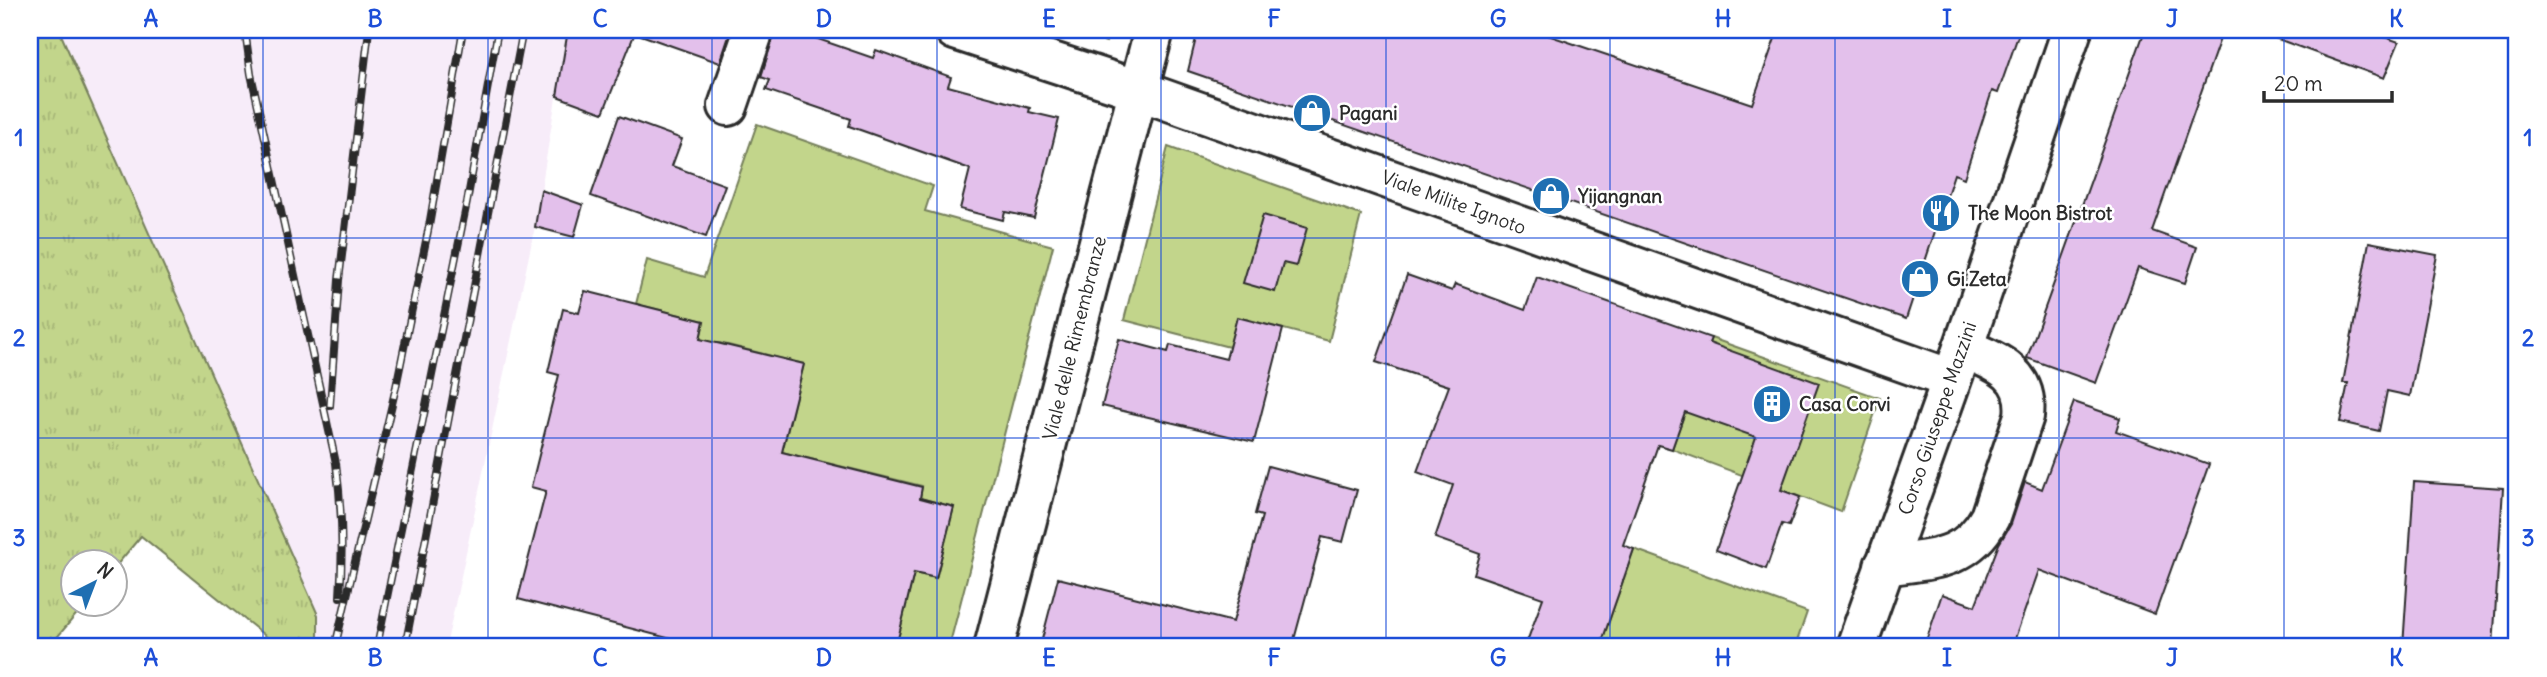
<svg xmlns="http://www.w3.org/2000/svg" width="2547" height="677" viewBox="0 0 2547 677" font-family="Delius,sans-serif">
	<defs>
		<pattern id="grass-tufts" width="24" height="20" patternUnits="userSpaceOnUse" patternTransform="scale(1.75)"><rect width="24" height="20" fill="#c2d58b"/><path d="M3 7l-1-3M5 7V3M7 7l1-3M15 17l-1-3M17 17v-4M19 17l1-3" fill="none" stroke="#a7b778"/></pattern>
	</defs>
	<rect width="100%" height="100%" fill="#fff"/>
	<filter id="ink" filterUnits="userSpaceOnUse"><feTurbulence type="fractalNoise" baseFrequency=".0143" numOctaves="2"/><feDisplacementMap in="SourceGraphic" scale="14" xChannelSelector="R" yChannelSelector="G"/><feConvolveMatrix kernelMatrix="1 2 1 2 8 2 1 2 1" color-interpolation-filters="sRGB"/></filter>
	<g filter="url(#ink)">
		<!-- built -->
		<path fill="#f7ecf9" d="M59,30h508l-32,197 -89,420h-128v-32z"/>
		<!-- grass -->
		<path fill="url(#grass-tufts)" stroke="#76805b" stroke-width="2" d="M30,30h29l259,585v32h-39l-138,-111 -25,30v-4h-42v42h11l-36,43h-19z"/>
		<!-- garden -->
		<g fill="#c2d58b" stroke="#76805b" stroke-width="2">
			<path d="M1070,30h39l-3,12z"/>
			<path d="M757,124l176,62 -8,25 128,35 -104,401h-68l4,-16 14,3 15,-61 22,5 18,-71 -34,-9 2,-12 -140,-34 22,-88 -84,-21 -21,1 5,-23 -68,-17 11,-44 57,17z"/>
			<path d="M1168,147l193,68 -32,126 -91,-24 -9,30 -105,-27z"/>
			<path d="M1711,338l169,60 -39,114 -169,-63z"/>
			<path d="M1634,549l173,63 -12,35h-195z"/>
		</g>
		<!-- building -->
		<g fill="#e3c0eb" stroke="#2b2b2b" stroke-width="2">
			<path d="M568,30h68l-33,83 -46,-17z"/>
			<path d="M642,30h89l-11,33 -79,-28z"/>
			<path d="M775,30h17l81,28 3,-8 75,27 -3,9 82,22 -1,4 30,7 -25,99 -29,-6 -2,8 -43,-11 10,-40 -121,-43 2,-7 -85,-29 4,-10 -9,-3z"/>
			<path d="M1198,30h335l219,74 26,-74h242l-22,63 -6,-2 -28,87 -10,-4 -48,145 -718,-248z"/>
			<path d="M2145,30h78l-71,201 45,16 -12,36 -47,-15 -42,115 -69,-25z"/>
			<path d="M2264,30h101l34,12 -15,36 -120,-44z"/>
			<path d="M619,116l63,23 -10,27 53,19 -19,52 -115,-41z"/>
			<path d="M541,190l42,15 -9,32 -39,-10z"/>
			<path d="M1263,215l44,13 -11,38 -13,-3 -8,29 -32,-9z"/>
			<path d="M2369,242l68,13 -27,141 -23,-5 -8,40 -39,-9 8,-39h-5z"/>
			<path d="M1407,275l45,16 3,-7 70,26 12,-33 174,61 -2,5 110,40 -38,107 19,7 -11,29 -7,-2 -16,45 -50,-19 40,-113 -71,-25 -13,37 -14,-4 -35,100 11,4 -34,98h-75l18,-49 -69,-24 6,-20 -45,-16 18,-53 -36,-13 32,-86 -73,-24z"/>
			<path d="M585,291l119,30 -4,18 104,25 -22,88 140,35 -2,11 34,9 -18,71 -22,-5 -18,74h-194l-184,-48 28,-108 -15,-4 28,-112 -11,-3 15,-63 16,4z"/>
			<path d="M1237,317l46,12 -29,113 -152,-36 17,-67 49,13 2,-7 56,14z"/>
			<path d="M2074,402l46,16 -4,13 93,33 -54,150 -116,-44 -27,77h-88l18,-53 33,12 24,-62 12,-20 14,-42 17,7z"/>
			<path d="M1268,466l89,24 -14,52 -21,-5 -30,110h-252l18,-69 175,44 29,-106 -7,-2z"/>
			<path d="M2414,482l89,6 -10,159h-90z"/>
		</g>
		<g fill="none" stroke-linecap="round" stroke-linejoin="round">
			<!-- minor casing -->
			<g stroke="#2b2b2b" stroke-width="44">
				<g id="minor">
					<path d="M955,30l183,60 813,289"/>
					<path d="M728,106l26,-76"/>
					<path d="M1884,566c45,-7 82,-4 106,-49l34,-101c5,-43 -27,-54 -61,-68"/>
					<path d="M994,647l160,-617"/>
					<path d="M1856,647l107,-299 109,-318"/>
				</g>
			</g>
			<!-- minor -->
			<use href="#minor" stroke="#fff" stroke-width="38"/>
			<!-- rail casing -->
			<g stroke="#2b2b2b" stroke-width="8">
				<g id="rail">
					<path d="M245,30l6,44 85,389c6,45 7,89 4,134"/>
					<path d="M330,406l9,-126 30,-250"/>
					<path d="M335,647l61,-260 33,-161 34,-196"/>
					<path d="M377,647l90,-445 31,-172"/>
					<path d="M405,647l118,-617"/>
				</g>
			</g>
			<!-- rail -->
			<use href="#rail" stroke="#fff" stroke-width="5" stroke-dasharray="16" stroke-linecap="butt"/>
		</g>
	</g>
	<!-- grid -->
	<path fill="none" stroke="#1d4ed8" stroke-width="2" stroke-opacity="0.55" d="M263,30v617M488,30v617M712,30v617M937,30v617M1161,30v617M1386,30v617M1610,30v617M1835,30v617M2059,30v617M2284,30v617M30,238h2487M30,438h2487"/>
	<!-- icons -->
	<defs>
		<g id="shop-disc" transform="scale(2.0125)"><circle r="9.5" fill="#1f6fb2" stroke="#fff"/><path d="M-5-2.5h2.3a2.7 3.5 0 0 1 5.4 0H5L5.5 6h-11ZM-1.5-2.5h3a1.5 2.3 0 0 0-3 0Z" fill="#fff"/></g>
		<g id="restaurant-disc" transform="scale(2.0125)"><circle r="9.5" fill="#1f6fb2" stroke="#fff"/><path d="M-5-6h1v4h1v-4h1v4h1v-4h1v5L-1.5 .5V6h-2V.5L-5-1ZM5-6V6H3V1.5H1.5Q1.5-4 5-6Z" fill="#fff"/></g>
		<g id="building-disc" transform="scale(2.0125)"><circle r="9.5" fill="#1f6fb2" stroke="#fff"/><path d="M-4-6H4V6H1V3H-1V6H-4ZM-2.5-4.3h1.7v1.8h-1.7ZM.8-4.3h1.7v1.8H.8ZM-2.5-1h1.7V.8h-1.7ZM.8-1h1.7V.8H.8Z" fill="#fff"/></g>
	</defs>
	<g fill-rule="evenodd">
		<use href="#shop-disc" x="1312" y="113"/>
		<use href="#shop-disc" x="1551" y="196"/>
		<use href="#restaurant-disc" x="1941" y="213"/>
		<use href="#shop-disc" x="1920" y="279"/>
		<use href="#building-disc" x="1772" y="404"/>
	</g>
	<g text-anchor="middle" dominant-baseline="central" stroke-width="5" stroke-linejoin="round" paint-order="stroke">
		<!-- poi labels -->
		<g font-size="19" font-weight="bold" fill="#2b2b2b" stroke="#fff" text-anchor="start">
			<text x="1339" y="113">Pagani</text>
			<text x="1578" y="196">Yijangnan</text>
			<text x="1968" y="213">The Moon Bistrot</text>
			<text x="1947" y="279">Gi.Zeta</text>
			<text x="1799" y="404">Casa Corvi</text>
		</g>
		<!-- street labels -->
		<g font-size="19" fill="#2b2b2b" stroke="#fff">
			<text transform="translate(1454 202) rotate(20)">Viale Milite Ignoto</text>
			<text transform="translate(1074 338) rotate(-76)">Viale delle Rimembranze</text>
			<text transform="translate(1937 418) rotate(-71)">Corso Giuseppe Mazzini</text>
		</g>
	</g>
	<!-- margin -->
	<rect width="2547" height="677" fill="none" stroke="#fff" stroke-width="77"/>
	<!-- north arrow -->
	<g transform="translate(94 583) rotate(42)"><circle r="33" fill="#ffffff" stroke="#aaaaaa" stroke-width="2"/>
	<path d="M0-5L12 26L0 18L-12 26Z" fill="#1f6fb2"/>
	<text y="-10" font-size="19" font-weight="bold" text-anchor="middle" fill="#2b2b2b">N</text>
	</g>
	<!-- scale -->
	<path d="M2264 91v10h128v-10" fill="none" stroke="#2b2b2b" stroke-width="3.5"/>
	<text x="2274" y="91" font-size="21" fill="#2b2b2b" stroke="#ffffff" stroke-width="5" paint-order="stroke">20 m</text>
	<rect x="38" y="38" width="2470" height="600" fill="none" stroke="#1d4ed8" stroke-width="2.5"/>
	<g font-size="23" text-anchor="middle" font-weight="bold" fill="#1d4ed8">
		<text x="151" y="27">A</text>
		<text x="375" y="27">B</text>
		<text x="600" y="27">C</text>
		<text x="824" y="27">D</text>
		<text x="1049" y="27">E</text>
		<text x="1274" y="27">F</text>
		<text x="1498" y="27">G</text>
		<text x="1723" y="27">H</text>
		<text x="1947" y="27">I</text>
		<text x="2172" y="27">J</text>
		<text x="2396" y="27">K</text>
		<text x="19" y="146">1</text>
		<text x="2528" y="146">1</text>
		<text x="19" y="346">2</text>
		<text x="2528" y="346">2</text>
		<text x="19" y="546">3</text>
		<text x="2528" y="546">3</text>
		<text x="151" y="666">A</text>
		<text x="375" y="666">B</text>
		<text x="600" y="666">C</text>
		<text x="824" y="666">D</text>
		<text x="1049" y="666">E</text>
		<text x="1274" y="666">F</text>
		<text x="1498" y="666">G</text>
		<text x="1723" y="666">H</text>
		<text x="1947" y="666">I</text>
		<text x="2172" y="666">J</text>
		<text x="2396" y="666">K</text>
	</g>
</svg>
